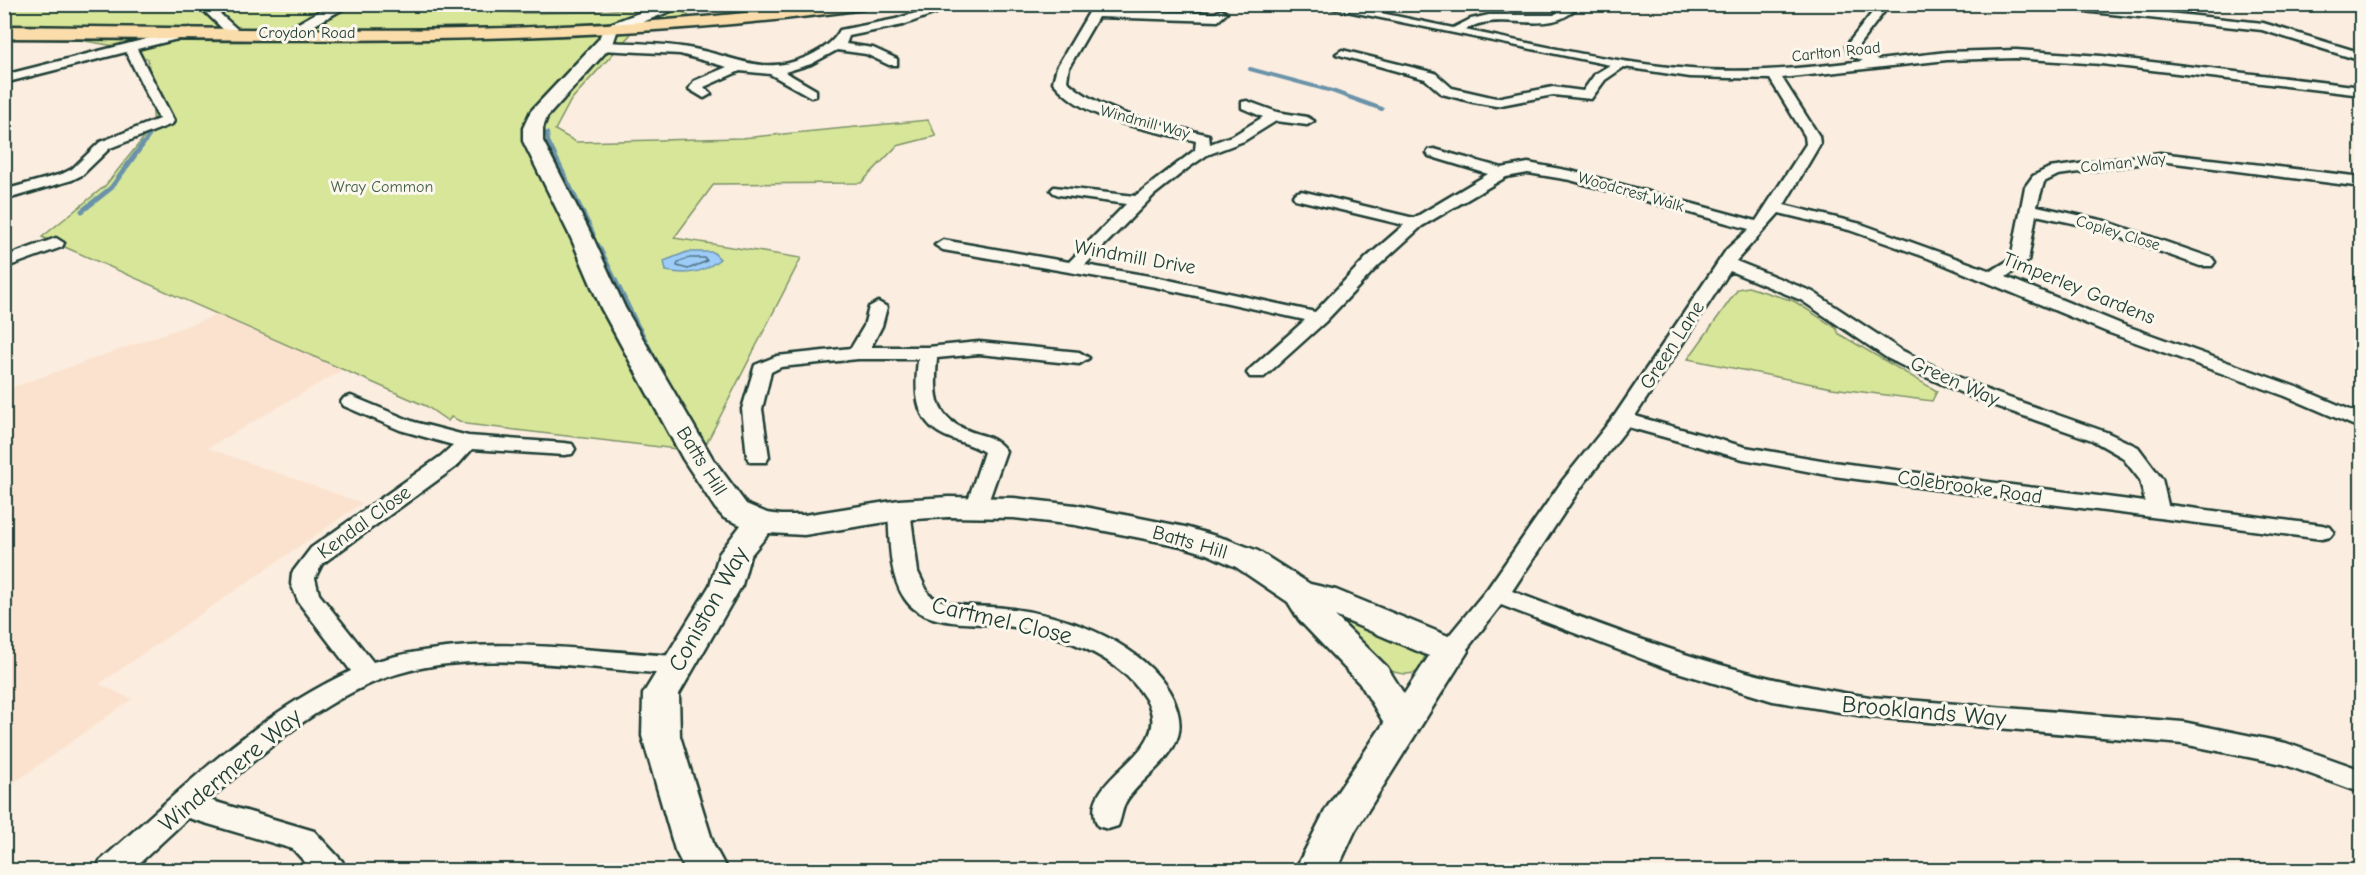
<svg xmlns="http://www.w3.org/2000/svg" width="2366" height="875" viewBox="0 0 2366 875" font-family="'Comic Neue',sans-serif">
	<rect width="100%" height="100%" fill="#fbeddf"/>
	<filter id="ink" filterUnits="userSpaceOnUse"><feTurbulence type="fractalNoise" baseFrequency=".0167" numOctaves="2"/><feDisplacementMap in="SourceGraphic" scale="12" xChannelSelector="R" yChannelSelector="G"/><feConvolveMatrix kernelMatrix="1 2 1 2 8 2 1 2 1" color-interpolation-filters="sRGB"/></filter>
	<g filter="url(#ink)">
		<!-- built -->
		<path fill="#fbe2cf" d="M237,308l114,57 -143,83 154,55 -263,181 33,15 -127,90v-399z"/>
		<!-- green -->
		<g fill="#d8e69a" stroke="#7c9267" stroke-width="1.5">
			<path d="M440,4l2,5 83,4 66,-1 83,-7 20,15h-36l-18,4 -69,76 -16,30 21,12 166,-4 186,-18 8,16 -39,10 -36,37 -147,1 -40,54 127,20 -99,194 -236,-28 -15,-7 -3,4 -22,-15 -384,-169 63,-51 49,-61 -6,-66 -27,-12 -72,-12 19,-9 -63,1 -1,-22z"/>
			<path d="M1748,287l46,14 42,27 3,6 98,57 -5,10 -100,-13 -144,-29 50,-70z"/>
			<path d="M1347,618l69,31 9,7 -8,16c-33,11 -56,-27 -76,-48z"/>
		</g>
		<!-- water -->
		<path fill="#9dccf9" stroke="#6b93aa" stroke-width="1.5" d="M687,252h26l7,7c-18,15 -32,16 -54,12l-2,-10z"/>
		<g fill="none" stroke-linecap="round" stroke-linejoin="round">
			<!-- shore -->
			<path stroke="#517683" stroke-width="1.5" d="M689,258h16l2,3 -19,8 -11,-3 1,-4z"/>
			<!-- stream-far2 -->
			<g stroke="#6b93aa" stroke-width="4">
				<path d="M4,13l5,1"/>
				<path d="M1250,69l82,22 50,18"/>
				<path d="M547,133l2,13"/>
				<path d="M142,146l12,-17"/>
			</g>
			<!-- stream-far1 -->
			<g stroke="#6b93aa" stroke-width="5">
				<path d="M549,144l44,90"/>
				<path d="M82,211l29,-23 32,-44"/>
				<path d="M598,245l42,86"/>
			</g>
			<!-- stream -->
			<path stroke="#6b93aa" stroke-width="7" d="M639,330l13,26"/>
			<!-- street casing -->
			<g stroke="#1f3d34" stroke-width="5">
				<g id="street">
					<path d="M197,4h12l28,25v6h-8z"/>
					<path d="M1094,4h11l-3,6 113,3 6,-3 6,3 -9,8 -120,-4 -29,50 -2,14c40,36 92,41 142,54l1,9 24,-9 29,-18 -21,-9v-6l5,-1 30,11 30,5 7,4 -7,4 -31,-4 -32,20 -37,14 -19,13 -34,27 -69,70 70,12 160,35 51,-54 38,-33 -109,-26 -2,-3 2,-3 6,-2 113,27 74,-44 -59,-18 -2,-3 2,-3 5,-1 68,19 26,-5 43,8 185,50 50,-77 -1,-8 -35,-57 -80,-2 -66,-10 -19,13 -14,19 -38,-4 -57,11 -23,-4 -31,-8 -17,-15 -89,-25 6,-4 93,23 17,15 44,10 57,-11 30,4 12,-17 15,-9 -297,-61h25l115,24 18,-9 18,-4h65l14,-11h11c-26,37 -78,3 -114,26 74,15 149,33 225,39 58,5 115,-1 173,-8l-15,-7 -2,-8 33,-42h11l-32,42v3l20,11 69,-8 69,-2 85,6 261,31v8l-261,-31 -85,-6 -69,2 -165,18 37,58 1,8 -36,61 77,19 130,47 20,-12 14,-72 8,-11 16,-8 111,-15 202,24v10l-202,-26 -102,14 -14,7 -7,24 68,15 107,37 3,4 -3,4h-12l-105,-38 -59,-13 -8,46 -22,16 115,47 178,64 63,27v14l-77,-33 -178,-64 -179,-74 -79,-28 -70,-17 -43,48 77,31 88,58 28,14 63,28 114,40 32,15 24,32 6,26 154,20 8,2 4,5 -4,5 -8,2 -489,-63 -90,-17 -115,-32 -49,63 -67,101c119,46 231,89 358,106l313,25 103,21 76,27v23l-79,-29 -100,-20 -313,-27 -97,-16 -102,-31 -170,-65 -41,53 -9,2 -9,-2 -4,-7 4,-7 46,-56 75,-108 52,-65 112,-166 22,-20 -179,-49 -42,-7 -22,4 -84,49 -44,40 -53,56 -61,55h-14l-3,-4 3,-4 55,-49 -150,-33 -212,-37 -8,-5 8,-5 126,22 57,-58 -67,-9 -5,-2 -3,-3 3,-3 81,9 60,-46 1,-9c-47,-12 -110,-18 -143,-59l4,-15zM1730,271l71,29 86,58 28,14 63,28 114,40 30,17 18,23 5,22 -312,-40 -88,-15 -110,-31z"/>
					<path d="M2040,4h42l181,19 99,30v8l-100,-31 -217,-23z"/>
					<path d="M932,8l4,1v4l-33,12 -54,11 -3,8 27,4 24,11v6h-8l-23,-11 -29,-4 -26,14 -26,8 31,18v6l-5,1 -41,-23 -30,-3 -36,16 7,7 -7,4 -15,-9 5,-8 33,-14 -47,-13 -80,-4 -6,-4 6,-4c29,1 59,1 88,6 47,7 72,30 121,8 14,-7 24,-13 31,-26l56,-11z"/>
					<path d="M190,28l6,4 -2,3 -57,14 37,72 -2,3 -62,24 -28,27 -10,5 -68,20v-10l58,-16 10,-5 28,-27 59,-23 -33,-67 -122,31v-8z"/>
					<path d="M56,238l8,5 -2,4 -58,21v-11z"/>
					<path d="M878,302l9,5 -5,19 -11,21h57l51,-5 100,10 10,6 -10,6 -100,-10 -42,4c-3,42 -3,62 41,76 12,3 21,7 28,17l-21,60h-16l-3,-5 18,-54c-12,-8 -26,-10 -39,-16 -32,-15 -30,-47 -27,-77h-60l-77,8 -10,5 -9,37 7,48 -3,5h-16l-3,-5 -5,-48 13,-44 22,-9 74,-8 13,-22 5,-19z"/>
					<path d="M351,396l63,26 54,14 96,7 8,1 3,5 -3,5 -8,1 -92,-6 -15,17 -135,98 -7,14 4,16 54,68c101,-30 200,-12 303,-6l9,2 4,7 -4,7 -9,2c-91,-4 -203,-28 -291,4 -66,24 -124,75 -176,122l105,31 28,30 4,9h-34l-19,-21 -105,-31 -56,52h-36l4,-9c79,-69 155,-146 251,-190l-52,-68 -8,-19 1,-11 19,-25 130,-92 12,-11 -53,-15 -56,-24 -3,-4 3,-4z"/>
					<path d="M899,503l8,2 3,5 8,62 11,23c23,14 50,10 75,13 57,6 127,29 161,77 10,14 18,34 13,51 -9,28 -36,41 -51,64 -5,7 -5,17 -9,26l-10,3 -10,-3c-25,-50 83,-71 47,-128 -26,-43 -90,-66 -138,-72 -31,-5 -82,3 -102,-27 -17,-25 -15,-61 -17,-89l3,-5z"/>
				</g>
			</g>
			<!-- secondary casing -->
			<g stroke="#1f3d34" stroke-width="5">
				<g id="secondary">
					<path d="M332,4h20l-57,32 -6,2 -8,-5z"/>
					<path d="M663,4h26l-72,28 -4,12 -66,73 -4,11v13l51,99 31,68 88,151 33,45 21,9 14,2h23l95,-15 49,-3 66,1 61,7 110,22 44,13 29,11 52,33 26,6 127,52 5,9 -113,180 -18,39h-42l31,-61 58,-86 -23,-38 -62,-65 -11,-18 -52,-35 -29,-13 -26,-8 -106,-21 -61,-7 -66,-1 -49,3 -95,15 -35,-2 -19,23 -8,29 -63,109 1,42 34,110 13,24h-42l-10,-20 -33,-114 1,-42 67,-109 9,-31 22,-29 -17,-7 -9,-10 -32,-49 -82,-151 -29,-68 -49,-99v-13l8,-17 68,-72 5,-13zM1335,616l94,40 -25,38 -17,-27z"/>
				</g>
			</g>
			<!-- primary casing -->
			<g stroke="#1f3d34" stroke-width="5">
				<path id="primary" d="M821,4h52l-9,5c-285,40 -573,30 -860,29v-12c272,2 547,15 817,-22z"/>
			</g>
			<!-- street -->
			<use href="#street" fill="#fbf7ec" fill-rule="evenodd"/>
			<!-- secondary -->
			<use href="#secondary" fill="#fbf7ec" fill-rule="evenodd"/>
			<!-- primary -->
			<use href="#primary" fill="#faddab" fill-rule="evenodd"/>
		</g>
	</g>
	<g text-anchor="middle" dominant-baseline="central" stroke-width="6" stroke-linejoin="round" paint-order="stroke">
		<!-- far-street labels -->
		<g font-size="16" fill="#1f3d34" stroke="#fbf7ec">
			<text x="307" y="33">Croydon Road</text>
			<text transform="translate(1836 52) rotate(-6)">Carlton Road</text>
			<text transform="translate(1145 122) rotate(15)">Windmill Way</text>
			<text transform="translate(2123 163) rotate(-6)">Colman Way</text>
			<text transform="translate(1631 192) rotate(16)">Woodcrest Walk</text>
			<text transform="translate(2118 233) rotate(17)">Copley Close</text>
		</g>
		<!-- far-park labels -->
		<g font-size="16" fill="#445f48" stroke="#fbf7ec">
			<text x="382" y="187">Wray Common</text>
		</g>
		<!-- street labels -->
		<g font-size="20" fill="#1f3d34" stroke="#fbf7ec">
			<text transform="translate(1135 257) rotate(10)">Windmill Drive</text>
			<text transform="translate(2079 288) rotate(22)">Timperley Gardens</text>
			<text transform="translate(1672 345) rotate(-57)">Green Lane</text>
			<text transform="translate(1955 381) rotate(24)">Green Way</text>
			<text transform="translate(702 461) rotate(58)">Batts Hill</text>
			<text transform="translate(1970 487) rotate(8)">Colebrooke Road</text>
			<text transform="translate(364 522) rotate(-36)">Kendal Close</text>
			<text transform="translate(1190 542) rotate(16)">Batts Hill</text>
		</g>
		<!-- near-street labels -->
		<g font-size="24" fill="#1f3d34" stroke="#fbf7ec">
			<text transform="translate(708 609) rotate(-61)">Coniston Way</text>
			<text transform="translate(1002 620) rotate(13)">Cartmel Close</text>
			<text transform="translate(1924 711) rotate(5)">Brooklands Way</text>
			<text transform="translate(230 770) rotate(-40)">Windermere Way</text>
		</g>
	</g>
	<!-- margin -->
	<rect width="2366" height="875" fill="none" stroke="#fbf7ec" stroke-width="24"/>
	<rect x="12" y="12" width="2342" height="851" fill="none" stroke="#1f3d34" stroke-width="2" filter="url(#ink)"/>
</svg>
